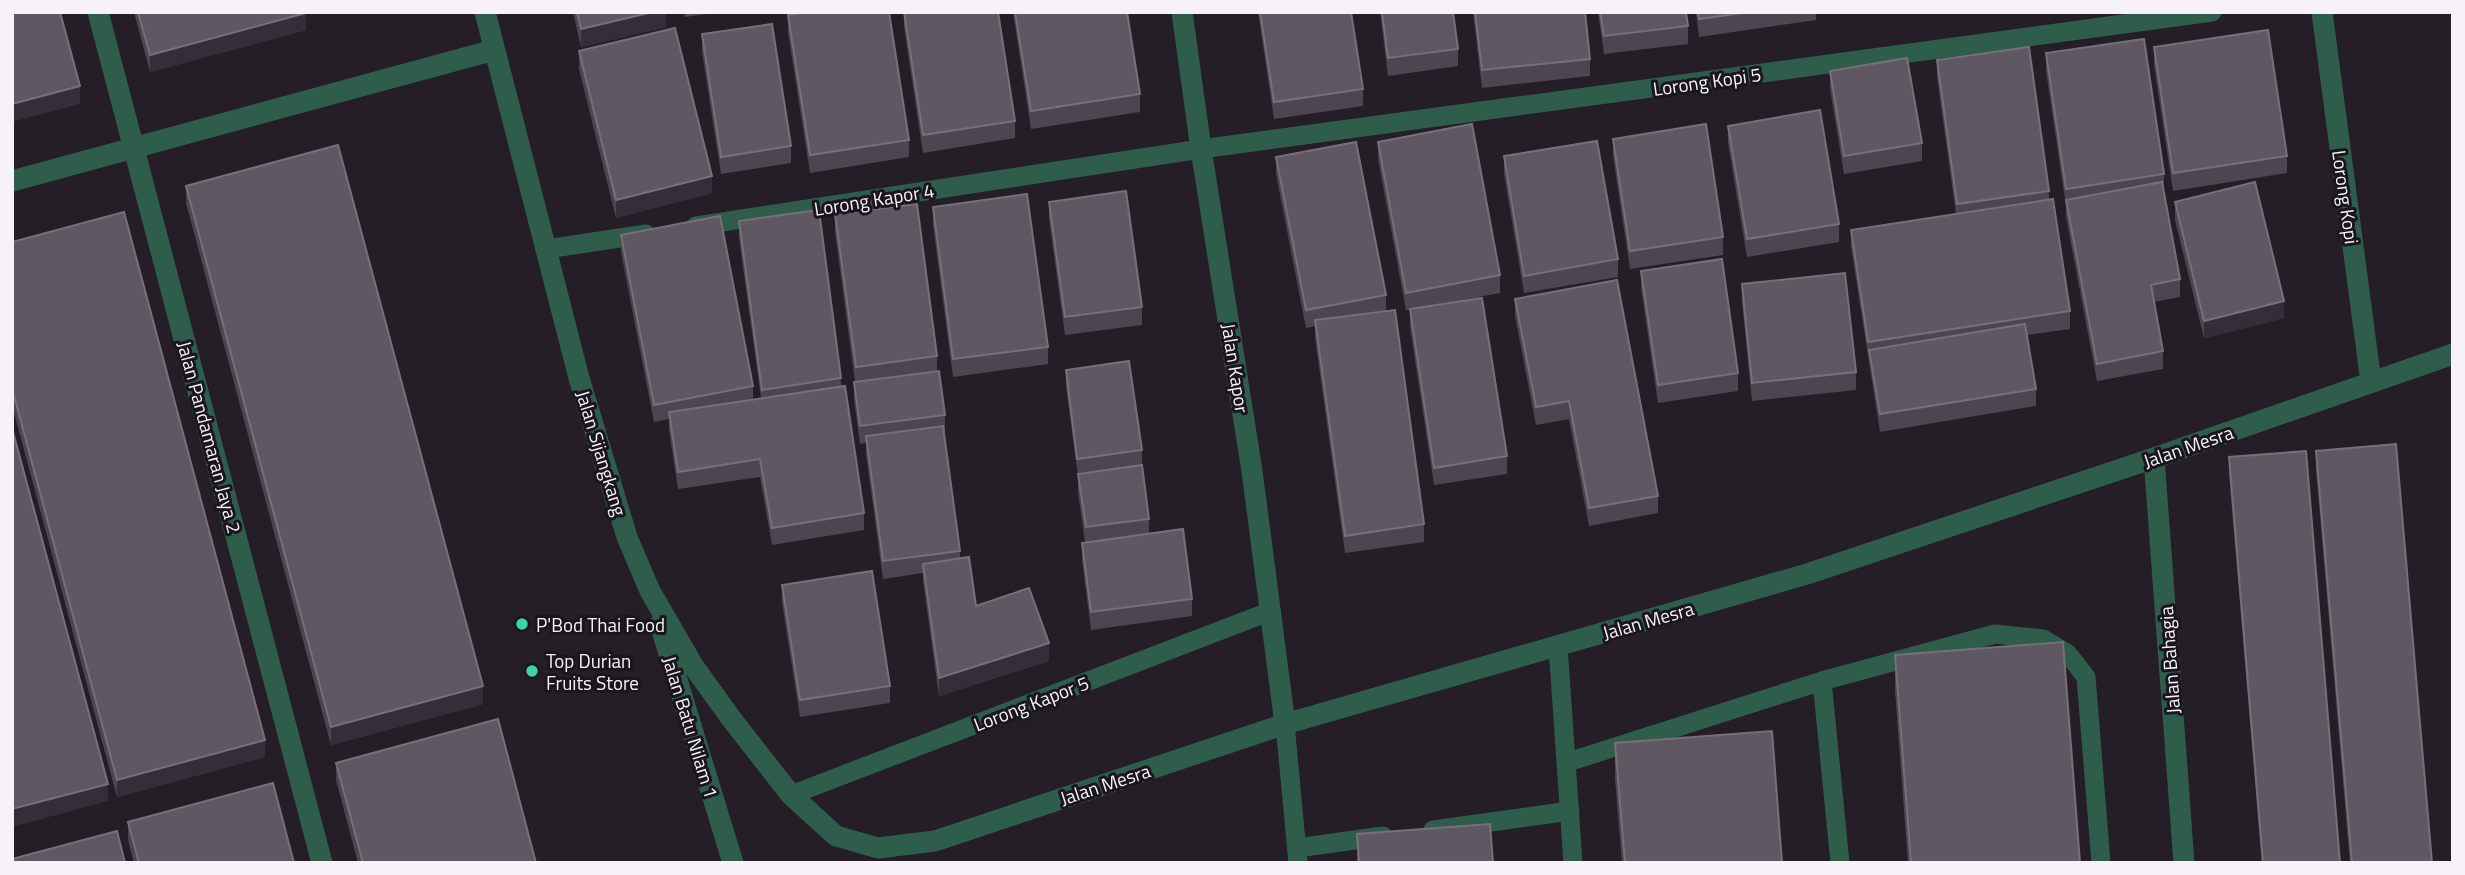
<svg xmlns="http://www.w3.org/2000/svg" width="2465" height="875" viewBox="0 0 2465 875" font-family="'Titillium Web',sans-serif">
	<rect width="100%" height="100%" fill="#251e27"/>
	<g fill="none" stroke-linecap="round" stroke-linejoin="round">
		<!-- service -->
		<g stroke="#2f5d4c" stroke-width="19">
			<path d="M696,226l505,-77 1011,-137"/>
			<path d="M547,249l99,-15"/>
			<path d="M1558,646l15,217"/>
			<path d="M1822,681l18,182"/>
			<path d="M1285,724l13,139"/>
			<path d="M1568,762l254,-81 173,-47 48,5 25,15 18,23 15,186"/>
			<path d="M791,795l480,-184"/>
			<path d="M1433,830l137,-19"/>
			<path d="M1297,848l86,-12"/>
		</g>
		<!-- minor -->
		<g stroke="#2f5d4c" stroke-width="21">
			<path d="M98,12l224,851"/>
			<path d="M1182,12l19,137 51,322 33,253"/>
			<path d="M2322,12l49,370"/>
			<path d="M12,181l482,-131"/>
			<path d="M2154,458l30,405"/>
		</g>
		<!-- tertiary -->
		<g stroke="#2f5d4c" stroke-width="21">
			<path d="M485,12l94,366 48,159 23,54 44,76 39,54 58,74 45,41 42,12 57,-7 350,-117 522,-150 347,-116 299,-104"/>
			<path d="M660,624l73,239"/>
		</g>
	</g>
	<!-- wall -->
	<g fill="#4d4650">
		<path d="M134,12h172v18l-156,42z"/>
		<path d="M573,12h93v15l-85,20z"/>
		<path d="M684,12h36l-35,5z"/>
		<path d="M788,12h101l20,128v17l-99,16 -22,-141z"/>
		<path d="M904,12l111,109v17l-92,15 -19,-126z"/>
		<path d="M1013,12h114l13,82v18l-109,17z"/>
		<path d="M1258,12h93l12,77v17l-89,13z"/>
		<path d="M1380,12h73l5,37v17l-70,10z"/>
		<path d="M1473,12h112l5,47v17l-108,12z"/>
		<path d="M1598,12h88l2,14v18l-84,10z"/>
		<path d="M1696,12h120v8l-117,17z"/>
		<path d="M702,34l89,112v17l-70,11 -19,-122z"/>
		<path d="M2154,47l133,109v17l-114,18 -19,-126z"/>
		<path d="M579,51l133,142 -96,25 -37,-149z"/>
		<path d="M2046,53l118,121v18l16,87v18l-26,5 9,49v18l-66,12 -31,-164v-11l-20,-135z"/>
		<path d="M1937,60l112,131v8l21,112v18l-43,6 9,54v17l-156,26 -29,-185v-17l105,-16 -19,-137z"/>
		<path d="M1830,71l92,72v18l-78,13 -14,-85z"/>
		<path d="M1728,126l111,98v18l-92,15 -19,-114z"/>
		<path d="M1613,139l110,98v18l-93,14 -17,-113z"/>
		<path d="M1378,142l122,133v18l-71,13 78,150v18l-73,11 -24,-158v-17h-4l-28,-151z"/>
		<path d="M1504,156l114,103v18l-94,16 -20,-119z"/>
		<path d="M1276,157l110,138v16l38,213v18l-79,11 -30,-215v-12l-9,2 -30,-154z"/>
		<path d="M186,186l297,518 -152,41 -145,-542z"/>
		<path d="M1049,202l93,105v18l-77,10 -16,-116z"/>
		<path d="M2175,202l109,116 -80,20 -29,-118z"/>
		<path d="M933,207l115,140v17l-95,13 -20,-152z"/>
		<path d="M835,214l102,142v15l8,44v17l-1,1 16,118v7l16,48 73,55 -110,35 -16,-115v-8l-40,6 -17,-125v-11l-6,1 -6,-44v-18h1l-20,-150z"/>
		<path d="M739,221l102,157v8l23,127v17l-92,15 -12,-68 -82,12 -9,-59v-11l-15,3 -33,-170v-17l132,151v14l8,-2 -22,-160z"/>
		<path d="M12,242l253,515 -148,40 -105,-392z"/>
		<path d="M1641,271l97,102v18l-80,12 -17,-115z"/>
		<path d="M1742,284l114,88v18l-104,11 -10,-99z"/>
		<path d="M1515,299l143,197v17l-69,13 -20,-107 -33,6 -21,-109z"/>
		<path d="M1066,370l76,80v17l7,52v15l43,65v17l-101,14 -9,-70v-17l3,-1 -7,-50v-16l-12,-89z"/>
		<path d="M2316,451l116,412h-82l-34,-394z"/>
		<path d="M2229,457l111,406h-78l-33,-389z"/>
		<path d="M782,585l108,101v17l-90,14 -18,-114z"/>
		<path d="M1895,655l185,208h-172l-13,-172z"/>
		<path d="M1615,743l167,120h-160l-7,-84z"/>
		<path d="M336,763l200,100h-178l-22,-83z"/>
		<path d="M128,822l166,41h-160l-6,-23z"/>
		<path d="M1357,834l136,29h-136z"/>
	</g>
	<!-- shaded-wall -->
	<g fill="#352e38">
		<path d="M653,12h13v15l-85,20v-18z"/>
		<path d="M306,13v17l-156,42v-17z"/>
		<path d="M80,86v18l-68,18v-18z"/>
		<path d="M712,176v17l-96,25v-18z"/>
		<path d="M2284,301v17l-80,20v-17z"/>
		<path d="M1049,643v18l-110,35v-18z"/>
		<path d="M483,686v18l-152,41v-18z"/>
		<path d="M265,740v17l-148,40v-17z"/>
		<path d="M108,784v17l-96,26v-18z"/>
	</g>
	<!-- building -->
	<g fill="#5f5862" stroke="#777079" stroke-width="2">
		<path d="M12,12h48l20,74 -68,18z"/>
		<path d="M138,12h168v1l-156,42z"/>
		<path d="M577,12h76l-72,17z"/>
		<path d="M805,12h84l20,128 -99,15 -22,-140z"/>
		<path d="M904,12h94l17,109 -92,14z"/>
		<path d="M1015,12h112l13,82 -109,17z"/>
		<path d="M1260,12h91l12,77 -89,13z"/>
		<path d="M1382,12h71l5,37 -70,9z"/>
		<path d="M1475,12h110l5,47 -108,11z"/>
		<path d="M1600,12h86l2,14 -84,10z"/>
		<path d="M1698,12h51l-50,7z"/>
		<path d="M772,24l19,122 -70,11 -19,-123z"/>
		<path d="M675,28l37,148 -96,24 -37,-149z"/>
		<path d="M2268,30l19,126 -114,17 -19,-126z"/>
		<path d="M2144,39l20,135 -98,15 -20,-136z"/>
		<path d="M2029,47l20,144 -92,13 -20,-144z"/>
		<path d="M1907,58l15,85 -78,13 -14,-85z"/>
		<path d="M1820,110l19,114 -92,15 -19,-113z"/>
		<path d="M1472,124l28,151 -94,18 -28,-151z"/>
		<path d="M1706,124l17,113 -93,14 -17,-112z"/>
		<path d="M1597,141l21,118 -94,17 -20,-120z"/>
		<path d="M1356,142l30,153 -80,15 -30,-153z"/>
		<path d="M338,145l145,541 -152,41 -145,-541z"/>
		<path d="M2162,182l18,97 -29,6 12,66 -66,13 -31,-164z"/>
		<path d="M2255,182l29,119 -80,20 -29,-119z"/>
		<path d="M1126,191l16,116 -77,10 -16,-115z"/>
		<path d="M1027,194l21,153 -95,12 -20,-152z"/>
		<path d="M2053,199l17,112 -202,31 -17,-112z"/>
		<path d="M917,204l20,152 -81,11 -21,-153z"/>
		<path d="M819,210l22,168 -79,12 -23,-169z"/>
		<path d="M124,212l141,528 -148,40 -105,-392v-146z"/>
		<path d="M720,216l33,170 -99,19 -33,-170z"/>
		<path d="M1722,259l16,114 -80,12 -17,-114z"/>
		<path d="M1845,273l11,99 -104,11 -10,-99z"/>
		<path d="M1617,280l41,216 -69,12 -20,-107 -33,6 -21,-108z"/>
		<path d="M1482,298l25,158 -73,12 -24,-159z"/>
		<path d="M1395,310l29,214 -79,12 -30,-216z"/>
		<path d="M2025,324l11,65 -156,25 -11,-64z"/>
		<path d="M1129,361l13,89 -65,9 -11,-89z"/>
		<path d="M939,371l6,44 -85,11 -6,-44z"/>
		<path d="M845,386l19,127 -92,15 -12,-69 -82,13 -9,-60z"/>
		<path d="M943,426l17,125 -77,10 -17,-125z"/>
		<path d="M12,428l96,356 -96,25z"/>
		<path d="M2396,444l36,419h-80l-36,-412z"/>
		<path d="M2306,451l34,412h-77l-34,-406z"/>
		<path d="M1142,465l7,54 -63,8 -8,-53z"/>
		<path d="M1183,529l9,70 -101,13 -9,-69z"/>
		<path d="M969,557l7,49 53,-18 20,55 -110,35 -16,-114z"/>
		<path d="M872,571l18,115 -90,14 -18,-115z"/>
		<path d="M2063,642l17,221h-169l-16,-208z"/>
		<path d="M498,719l38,144h-173l-27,-100z"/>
		<path d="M1772,731l10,132h-157l-10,-120z"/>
		<path d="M273,783l21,80h-155l-11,-41z"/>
		<path d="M1490,824l3,39h-134l-2,-29z"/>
		<path d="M117,831l8,32h-113v-4z"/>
	</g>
	<!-- markers -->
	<g fill="#3dd4a3" stroke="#1b151e" stroke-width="2.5">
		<circle cx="522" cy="624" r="7"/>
		<circle cx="532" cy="671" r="7"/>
	</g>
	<g text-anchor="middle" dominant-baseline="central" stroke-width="6" stroke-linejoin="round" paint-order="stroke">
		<!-- street labels -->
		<g font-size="19" fill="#f6f2f8" stroke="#1b151e">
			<text transform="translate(1707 81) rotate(-8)">Lorong Kopi 5</text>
			<text transform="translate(2346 197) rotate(82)">Lorong Kopi</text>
			<text transform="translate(874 199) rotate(-9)">Lorong Kapor 4</text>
			<text transform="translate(1236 368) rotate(81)">Jalan Kapor</text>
			<text transform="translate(210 437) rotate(75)">Jalan Pandamaran Jaya 2</text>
			<text transform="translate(2188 446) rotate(-19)">Jalan Mesra</text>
			<text transform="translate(602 453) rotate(73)">Jalan Sijangkang</text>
			<text transform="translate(1648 620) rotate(-16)">Jalan Mesra</text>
			<text transform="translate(2169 660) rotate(-94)">Jalan Bahagia</text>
			<text transform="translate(1031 703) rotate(-21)">Lorong Kapor 5</text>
			<text transform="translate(691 727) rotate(73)">Jalan Batu Nilam 1</text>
			<text transform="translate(1105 784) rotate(-18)">Jalan Mesra</text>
		</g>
		<!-- poi labels -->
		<g font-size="19" fill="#f6f2f8" stroke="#1b151e" text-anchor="start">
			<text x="536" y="624">P'Bod Thai Food</text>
			<text x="546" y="660">Top Durian<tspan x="546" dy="22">Fruits Store</tspan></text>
		</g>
	</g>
	<!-- border -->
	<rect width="2465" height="875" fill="none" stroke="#f6f2f8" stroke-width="28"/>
</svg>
